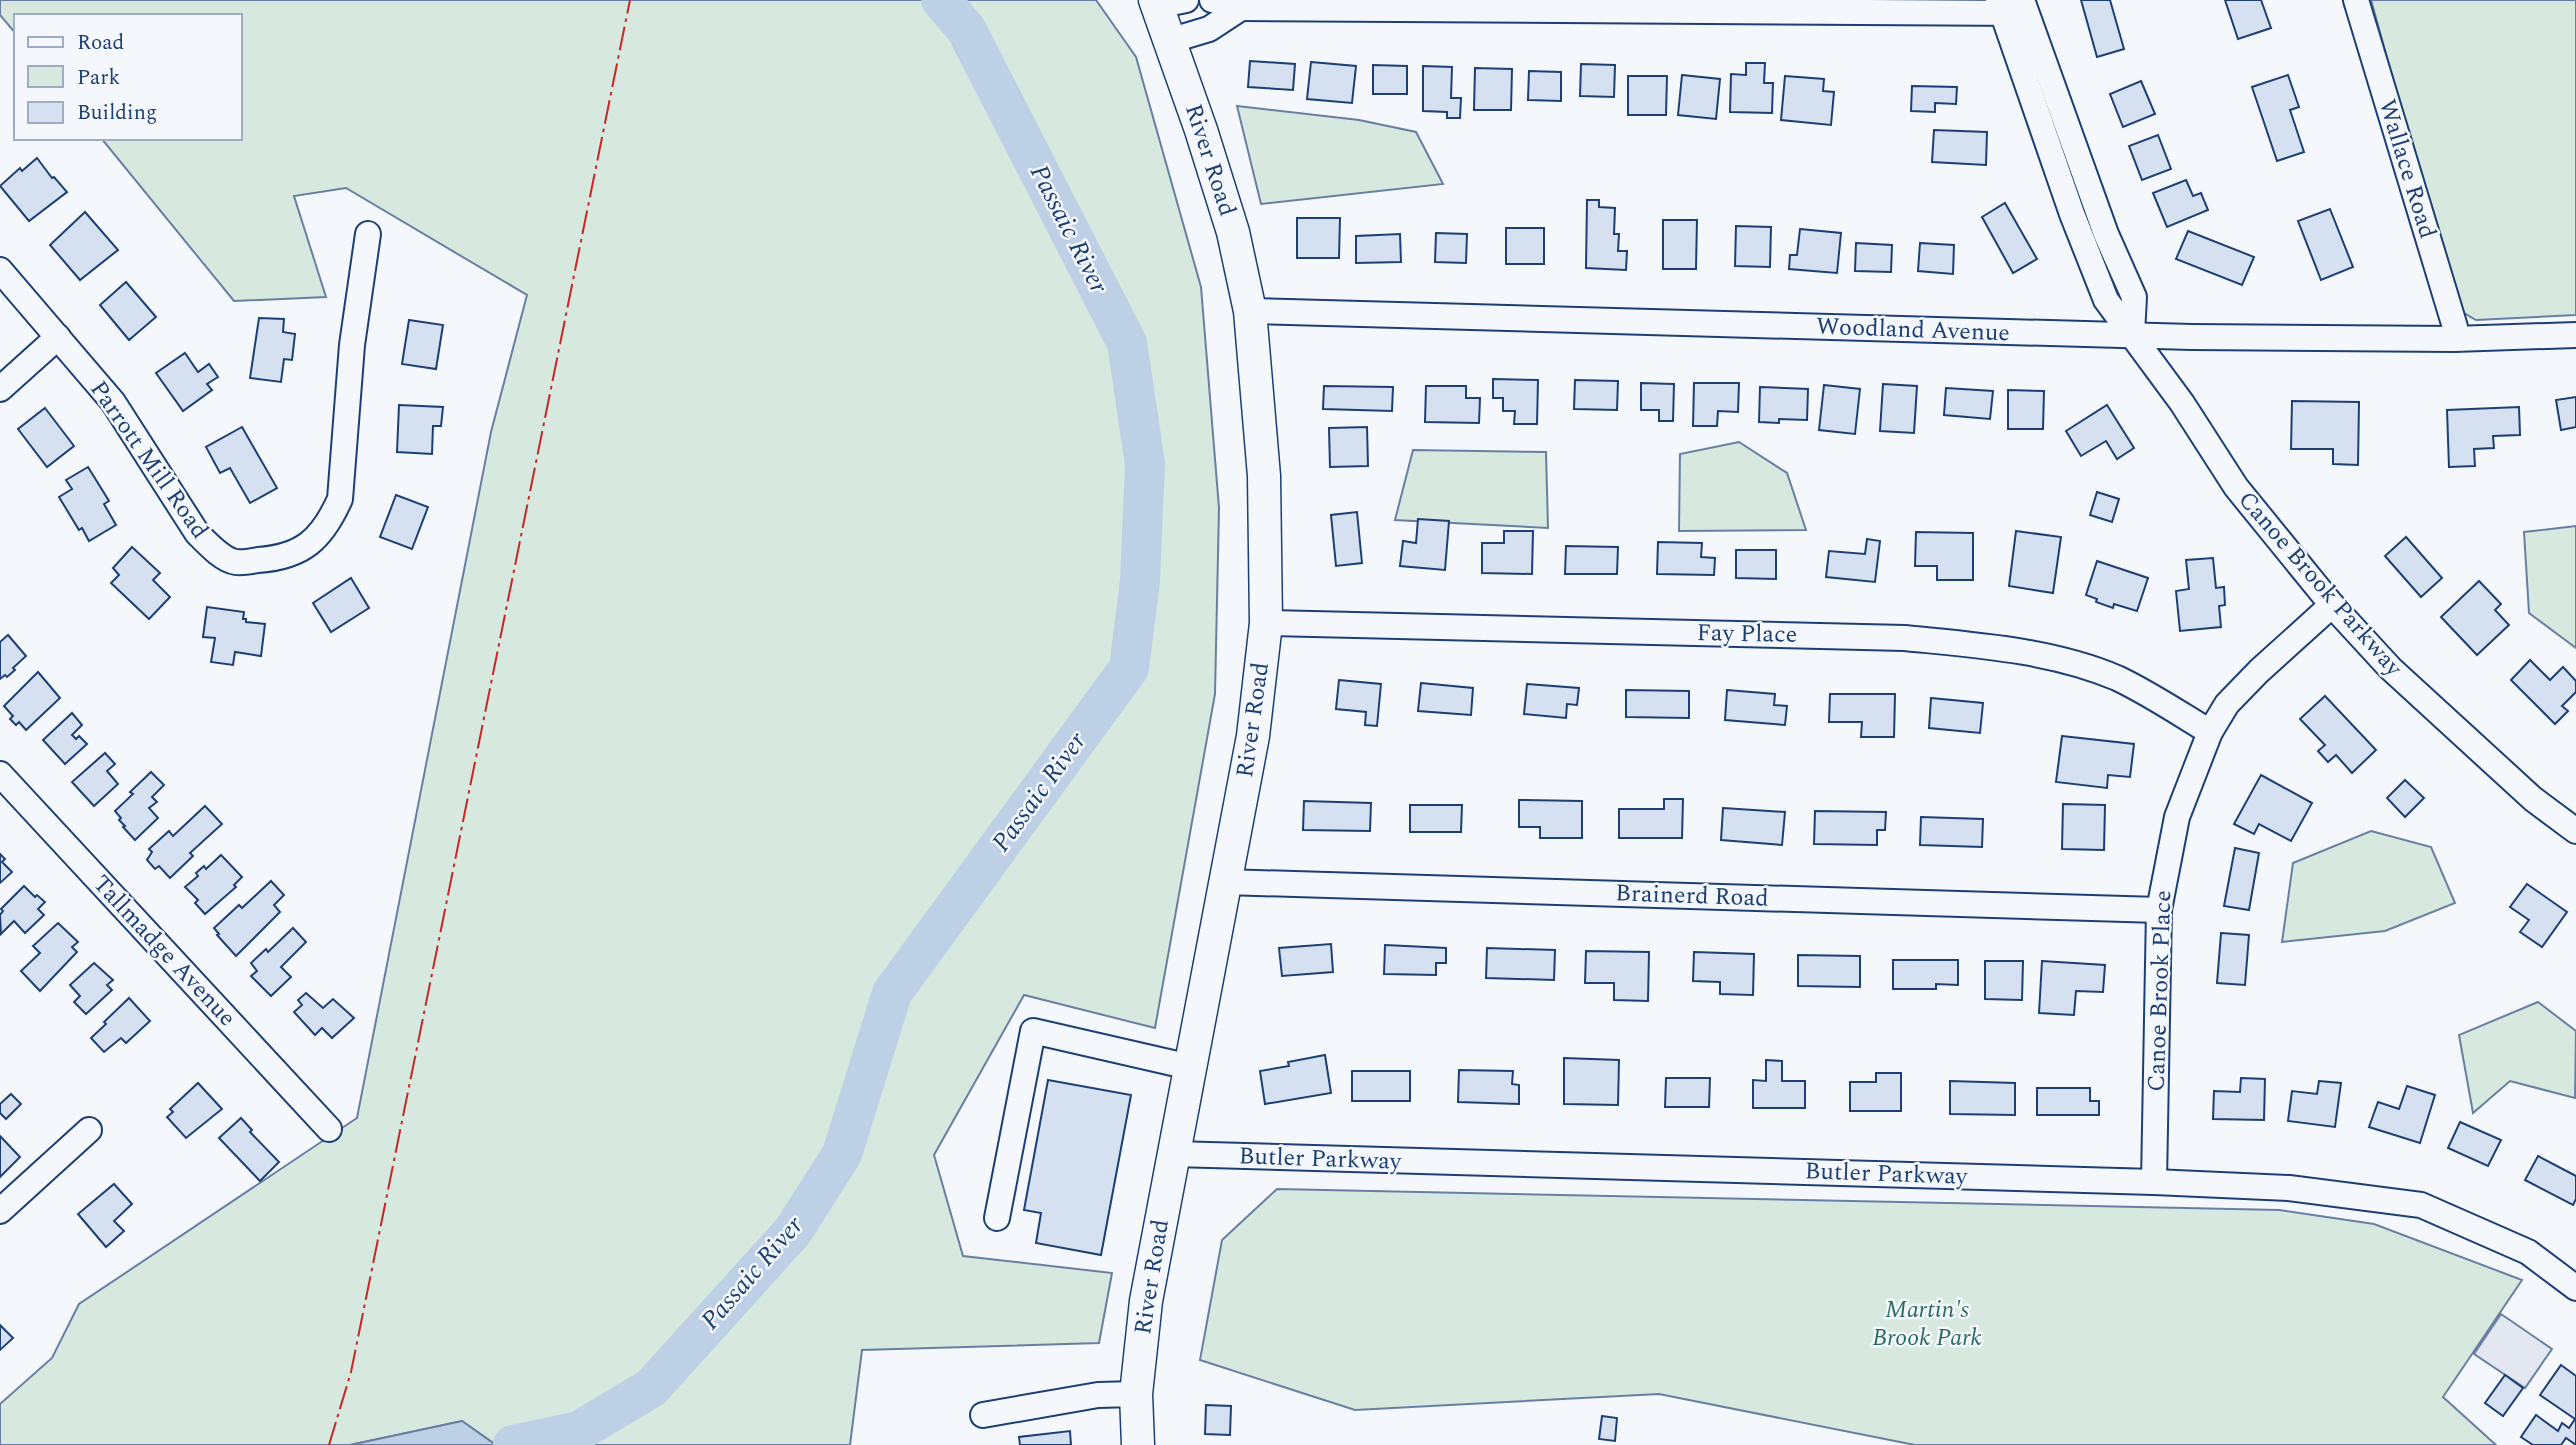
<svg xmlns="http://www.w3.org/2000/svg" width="2576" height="1445" viewBox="0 0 2576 1445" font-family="Spectral,serif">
	<rect width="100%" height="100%" fill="#f4f7fb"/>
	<!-- green -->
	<g fill="#d7e8df" stroke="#687fa3" stroke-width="2">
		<path d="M0,0h1096l40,57 65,230 18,221 -4,186 -60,334 -131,-33 -90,160 29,101 149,17 -13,70 -237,7 -12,95h-354l-34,-24 -112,24h-350v-41l52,-46 27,-54 278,-186 134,-686 36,-137 -181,-107 -52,8 32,101 -92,4 -133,-163h139v-122h-224v18l-16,-19z"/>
		<path d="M2371,0h205v315l-100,5 -19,-11z"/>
		<path d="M1237,106l122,14 57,12 27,52 -182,20z"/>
		<path d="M1739,442l48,31 19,57 -127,1 1,-77z"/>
		<path d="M1413,450l133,2 2,76 -153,-8z"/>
		<path d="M2576,526v122l-47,-35 -5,-81z"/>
		<path d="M2371,831l60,16 24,56 -70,28 -103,11 11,-79z"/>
		<path d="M2538,1002l38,29 -1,67 -65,-17 -37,32 -14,-78z"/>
		<path d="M1277,1189l1002,21 95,14 148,56 -79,117 53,48h-581l-256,-51 -304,16 -155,-50 22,-120z"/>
	</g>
	<!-- parking -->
	<path fill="#e3e8f0" stroke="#687fa3" stroke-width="2" d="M2501,1314l51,35 -27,39 -51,-34z"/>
	<!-- water -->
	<path fill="#bed0e5" stroke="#687fa3" stroke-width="2" d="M462,1421l34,24h-146z"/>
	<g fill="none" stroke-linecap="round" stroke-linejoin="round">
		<!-- river -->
		<path stroke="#bed0e5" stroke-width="40" d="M513,1445l66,-14 72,-43 142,-157 49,-77 50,-161 237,-325 11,-87 5,-117 -18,-121 -161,-314 -25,-29"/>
	</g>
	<!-- building -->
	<g fill="#d5e0f0" stroke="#1d3f73" stroke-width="2">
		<path d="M2081,0h29l14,49 -27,8z"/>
		<path d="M2225,0h36l10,28 -33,11z"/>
		<path d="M1250,61l45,3 -2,26 -45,-3z"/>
		<path d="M1311,62l45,4 -4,37 -45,-4z"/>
		<path d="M1746,63h19l-1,20h9l-1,30 -42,-1 1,-38 15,1z"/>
		<path d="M1581,64l34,1 -1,32 -34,-1z"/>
		<path d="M1373,65l34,1v28h-34z"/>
		<path d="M1423,66l29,1 -1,31h10l-1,20h-13v-6l-24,-1z"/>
		<path d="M1475,68l37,1 -1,41h-37z"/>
		<path d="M1529,71l32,1v29l-33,-1z"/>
		<path d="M1682,75l38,4 -4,40 -38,-4z"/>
		<path d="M2288,75l11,32 -9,3 14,42 -27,9 -25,-74z"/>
		<path d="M1628,76h39l-1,39h-38z"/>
		<path d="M1785,76l39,3 -1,12 11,1 -3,33 -50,-5z"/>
		<path d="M2141,81l14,33 -32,13 -13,-33z"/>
		<path d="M1912,86l45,1 -1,17 -21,-1v9l-24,-1z"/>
		<path d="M1934,130l53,2 -1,33 -54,-3z"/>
		<path d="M2158,135l13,34 -29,11 -13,-34z"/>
		<path d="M37,158l15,20 2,-1 13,15 -38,29 -29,-35 20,-18 2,3z"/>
		<path d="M2186,180l7,16 8,-3 7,17 -41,17 -14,-34z"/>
		<path d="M1587,200h12v7l16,1 -1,26h5l-1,17h9l-1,19 -40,-2z"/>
		<path d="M2005,203l32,56 -24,14 -31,-56z"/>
		<path d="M2330,209l23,58 -32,13 -23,-59z"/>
		<path d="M85,212l33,38 -38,30 -30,-35z"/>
		<path d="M1297,218h43l-1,40h-42z"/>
		<path d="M1663,220h34l-1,49h-33z"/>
		<path d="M1736,226l35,1 -1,40 -35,-1z"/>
		<rect x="1506" y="228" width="38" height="36"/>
		<path d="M1800,229l41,4 -4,40 -48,-4 1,-14h7z"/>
		<path d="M2188,231l66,26 -12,28 -66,-26z"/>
		<path d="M1436,233l31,1 -1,29 -31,-1z"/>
		<path d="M1400,234l1,28 -45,1v-27z"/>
		<path d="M1856,243l36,2 -1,27 -36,-1z"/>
		<path d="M1920,243l34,2 -1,29 -35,-3z"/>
		<path d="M126,282l30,35 -27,23 -29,-35z"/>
		<path d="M259,318l25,1 -1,13 12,2 -3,26 -8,-1 -3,23 -31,-4z"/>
		<path d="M409,320l34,5 -7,44 -34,-5z"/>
		<path d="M185,353l13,19 11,-8 9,13 -11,7 5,6 -29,21 -27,-38z"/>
		<path d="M1493,379l45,1 -1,44h-23l1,-13h-12v-13h-10z"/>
		<path d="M1575,380l43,1 -1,29 -43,-1z"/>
		<path d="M1641,383l33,1 -1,37h-14v-11h-18z"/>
		<path d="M1694,383h45l-1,29 -20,-1 -1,15h-24z"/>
		<path d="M1883,384l34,2 -3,47 -34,-2z"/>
		<path d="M1824,385l36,4 -5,45 -36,-4z"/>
		<path d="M1324,386l69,1 -1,24 -69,-2z"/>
		<path d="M1426,386h40v12h14l-1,25 -54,-1z"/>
		<path d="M1760,387l48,2 -1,31 -28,-1v4l-20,-1z"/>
		<path d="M1946,388l47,3 -3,28 -46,-4z"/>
		<path d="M2008,390l36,1 -1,38h-35z"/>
		<path d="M2576,397v30l-15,3 -5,-30z"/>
		<path d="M2292,401l67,1 -1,63 -25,-1v-15h-42z"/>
		<path d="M399,405l44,2 -2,19h-8l-1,28 -35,-2z"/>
		<path d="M2107,405l27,43 -17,11 -11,-18 -25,15 -15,-25z"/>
		<path d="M2519,407l1,28 -27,1 1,12 -20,1 1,17 -26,1 -2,-57z"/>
		<path d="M45,408l29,38 -27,21 -29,-38z"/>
		<path d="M242,427l35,61 -27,15 -20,-35 -10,5 -14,-26z"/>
		<path d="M1367,427l1,39 -38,1 -1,-39z"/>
		<path d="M88,467l21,34 -5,3 12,21 -27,16 -7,-13 -3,2 -20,-33 13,-8 -6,-9z"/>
		<path d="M2097,492l22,7 -7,23 -22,-7z"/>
		<path d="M396,495l32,12 -16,42 -32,-12z"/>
		<path d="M1357,512l5,51 -26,3 -5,-51z"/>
		<path d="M1418,519l31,2 -4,49 -45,-4 3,-25 13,2z"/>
		<path d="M1504,531h29l-1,43 -50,-1v-30h22z"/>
		<path d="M2016,531l45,6 -8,56 -44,-7z"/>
		<path d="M1916,532l57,1v47h-36v-14h-22z"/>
		<path d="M2406,537l36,41 -21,19 -36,-41z"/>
		<path d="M1867,539l13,2 -5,41 -49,-5 3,-26 36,3z"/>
		<path d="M1658,542l44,1 -1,14 14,1 -1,17 -57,-1z"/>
		<path d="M1566,546l52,1 -1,27h-52z"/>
		<path d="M132,547l28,26 -7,7 17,17 -21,22 -38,-36 8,-8 -6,-7z"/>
		<path d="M1736,550h40v29l-40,-1z"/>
		<path d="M2213,558l3,30 8,-1 1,18 -6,1 2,21 -41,4 -4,-40 13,-2 -3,-29z"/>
		<path d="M2097,561l51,17 -11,33 -23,-7 -1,4 -17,-6 1,-3 -11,-4z"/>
		<path d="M351,578l18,30 -38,24 -18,-29z"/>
		<path d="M2479,581l22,23 -6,6 14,15 -32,30 -36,-38z"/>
		<path d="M207,607l37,5 -1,7h3v3l19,2 -4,32 -26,-4 -2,13 -22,-3 4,-24 -12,-1z"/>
		<path d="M8,635l18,21 -13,12 2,2 -8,7 -2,-2 -5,4v-37z"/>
		<path d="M2530,660l20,20 13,-13 13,14v11l-14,14 6,5 -13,13 -44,-44z"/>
		<path d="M38,672l22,26 -34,32 -7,-8 -3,3 -6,-6 3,-3 -9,-10z"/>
		<path d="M1339,680l42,4 -4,42 -12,-1 1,-13 -30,-3z"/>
		<path d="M1421,683l52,5 -2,27 -53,-4z"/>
		<path d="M1527,684l52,4 -2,17 -10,-1 -1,14 -42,-4z"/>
		<path d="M1626,690l63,1v27l-63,-1z"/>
		<path d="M1727,690l48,4 -1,11 13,1 -2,19 -60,-5z"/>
		<path d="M1830,694h65l-1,43h-33l1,-15h-33z"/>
		<path d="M2325,696l51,54 -24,23 -16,-18 -8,7 -10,-11 7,-6 -25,-26z"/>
		<path d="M1931,698l52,5 -3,30 -51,-5z"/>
		<path d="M72,713l10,12 -10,10 4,4 3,-3 8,8 -22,20 -22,-24z"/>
		<path d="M2062,736l72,8 -4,33 -22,-2 -1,13 -51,-6z"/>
		<path d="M105,753l10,11 -8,7 11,13 -24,22 -22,-24z"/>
		<path d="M151,772l13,13 -12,12 5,5 -8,6 9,10 -23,22 -12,-13 2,-1 -6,-6 2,-2 -6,-7 18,-17 -3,-2z"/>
		<path d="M2261,775l51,28 -21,38 -32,-17 -5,10 -20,-10z"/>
		<path d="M2405,780l19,18 -19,19 -18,-19z"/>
		<path d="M1664,799h19l-1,39h-63v-29h45z"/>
		<path d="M1519,800l63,1v37h-42v-11h-21z"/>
		<path d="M1304,801l67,2 -1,28 -67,-1z"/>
		<path d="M2063,804l42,1 -1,45 -42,-1z"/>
		<path d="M1410,805h52l-1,27h-51z"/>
		<path d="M205,806l17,18 -32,29 3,3 -23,22 -11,-12 -4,3 -8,-9 5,-8 -3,-3 20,-18 4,5z"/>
		<path d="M1723,808l62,4 -3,33 -61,-5z"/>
		<path d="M1815,811l71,1 -1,18h-8v15l-63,-1z"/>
		<path d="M1921,817l62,2 -1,28 -62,-2z"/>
		<path d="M2235,848l24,5 -10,57 -25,-4z"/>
		<path d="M0,854l5,5 -3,3 10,10 -12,11z"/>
		<path d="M221,855l21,22 -8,8 2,2 -31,27 -10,-11 3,-3 -13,-13 13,-11 -2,-3 8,-7 2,3z"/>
		<path d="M271,881l13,14 -10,10 6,7 -44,44 -19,-21 2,-1 -5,-6 25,-23 3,3z"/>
		<path d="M2527,884l40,28 -25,35 -22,-15 9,-12 -19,-13z"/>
		<path d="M24,886l11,11 2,-2 8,7 -7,7 6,6 -19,18 -11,-12 -13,13 -1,-19 3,-4 -2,-2z"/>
		<path d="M58,923l20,19 -6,5 5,5 -37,39 -19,-20 19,-18 -7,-7z"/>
		<path d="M293,928l13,14 -25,25 10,10 -20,19 -20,-20 6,-5 -6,-8 15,-14 2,3z"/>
		<path d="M2221,933l28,2 -4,50 -28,-2z"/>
		<path d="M1331,944l2,28 -51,4 -3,-28z"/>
		<path d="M1385,945l61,3v15h-10v12l-52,-1z"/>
		<path d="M1487,948l68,2 -1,30 -68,-2z"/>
		<path d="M1586,951l63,1 -1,49 -34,-1v-17h-29z"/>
		<path d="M1694,952l60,2 -1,41 -33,-1v-12l-27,-1z"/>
		<path d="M1798,955l62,1v31l-62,-1z"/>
		<path d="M1893,960h65v25l-22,-1v5h-43z"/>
		<path d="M1985,961h38l-1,39 -37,-1z"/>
		<path d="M2042,961l63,4 -2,27 -27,-1 -2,24 -35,-2z"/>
		<path d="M94,963l19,17 -6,5 5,5 -26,24 -12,-12 6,-6 -10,-11z"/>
		<path d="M306,993l17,15 10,-9 21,19 -22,20 -10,-10 -7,7 -21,-23 8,-7 -4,-5z"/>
		<path d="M129,998l21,23 -24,22 -5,-5 -17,14 -13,-14 15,-14 -2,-2z"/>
		<path d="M1325,1055l6,38 -66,11 -5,-33 29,-5 -1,-4z"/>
		<path d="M1564,1058l55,2 -1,45 -54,-1z"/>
		<path d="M1766,1060l16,1v20h23v27h-52v-28l13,1z"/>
		<path d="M1459,1070l54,1 -1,13 7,1v19l-61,-2z"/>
		<rect x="1352" y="1071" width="58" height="30"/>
		<path d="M1876,1073h25v38h-51v-29h26z"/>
		<path d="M1666,1078h44l-1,29h-44z"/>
		<path d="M2241,1078l24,1 -1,41 -51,-1 1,-28 26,1z"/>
		<path d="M1048,1080l83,15 -30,160 -65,-12 5,-30 -17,-3z"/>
		<path d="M1950,1081l65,2v32l-65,-1z"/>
		<path d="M2319,1081l22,2 -6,44 -47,-6 4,-30 25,3z"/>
		<path d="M198,1083l24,26 -36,29 -19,-21 6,-5 -3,-3z"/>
		<path d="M2407,1086l28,9 -15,48 -51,-16 9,-25 21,7z"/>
		<path d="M2037,1088h53v13h9v14h-62z"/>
		<path d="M11,1094l10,10 -15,15 -6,-6v-9z"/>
		<path d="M241,1118l11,12 -2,2 29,30 -19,19 -41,-43z"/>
		<path d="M2460,1122l41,18 -13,26 -40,-18z"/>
		<path d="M0,1136l20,21 -20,20z"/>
		<path d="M2538,1156l38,20v23l-3,6 -48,-25z"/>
		<path d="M114,1184l18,20 -18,17 10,10 -18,16 -28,-33z"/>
		<path d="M0,1325l13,13 -13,12z"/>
		<path d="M2561,1365l15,11v69l-10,-7 -5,7h-28l-12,-8 15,-22 22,16 4,-8 7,5 6,-9 -35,-24z"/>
		<path d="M2505,1375l18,13 -20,28 -18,-13z"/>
		<path d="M1206,1405l25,1 -1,29 -25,-1z"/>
		<path d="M1602,1416l15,2 -2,23 -16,-2z"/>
		<path d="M1070,1431l1,14h-51l-1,-8z"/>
	</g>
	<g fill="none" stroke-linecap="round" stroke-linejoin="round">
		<!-- minor casing -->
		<g stroke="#1d3f73" stroke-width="28">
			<g id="minor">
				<path d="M1212,0l29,8 785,5"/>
				<path d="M1998,0l74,214 34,86 76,103 54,84 96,118 58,63 143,131 43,32"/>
				<path d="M2022,0l84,234 28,63 -2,36"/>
				<path d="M2356,0l99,327 -1,12"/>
				<path d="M1157,6l29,-6"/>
				<path d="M1169,41l40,-12 32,-21"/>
				<path d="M0,270l113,132 84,131c10,10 25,27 39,29 7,1 16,-1 22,-2 45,-3 64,-21 82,-61l12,-154 16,-111"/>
				<path d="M1250,311l942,26 262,2 122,-4"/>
				<path d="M0,389l58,-52"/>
				<path d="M1266,623l639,15c69,7 147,12 212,40 32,15 63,36 93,54"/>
				<path d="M0,774l329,355"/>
				<path d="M1225,882l934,28"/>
				<path d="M1174,1154l980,28 135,6 132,17 107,47 48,36"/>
				<path d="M2154,1182l5,-272 18,-93 33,-85 17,-28 32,-33 73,-66"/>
				<path d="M0,1211l89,-81"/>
				<path d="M997,1218l36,-187 157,36"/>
				<path d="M983,1415l115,-20 38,-1"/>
			</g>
		</g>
		<!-- major casing -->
		<g stroke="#1d3f73" stroke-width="35">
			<path id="major" d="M1138,1445l-2,-51 10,-93 107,-565 13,-113 -2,-147 -14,-165 -17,-79 -32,-102 -46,-130"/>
		</g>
		<!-- minor -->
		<use href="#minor" stroke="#f4f7fb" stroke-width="24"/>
		<!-- major -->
		<use href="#major" stroke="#f4f7fb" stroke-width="32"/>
		<!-- power -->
		<path stroke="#c62828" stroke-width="2" stroke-dasharray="24 5 3.5 5" stroke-linecap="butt" d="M329,1445l22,-73 279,-1372"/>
	</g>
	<g text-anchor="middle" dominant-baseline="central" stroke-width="5" stroke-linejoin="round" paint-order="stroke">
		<!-- street labels -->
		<g font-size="24" fill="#1d3f73" stroke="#f4f7fb">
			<text transform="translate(1210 160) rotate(72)">River Road</text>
			<text transform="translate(2407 169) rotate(73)">Wallace Road</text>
			<text transform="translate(1913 330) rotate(2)">Woodland Avenue</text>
			<text transform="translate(149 460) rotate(55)">Parrott Mill Road</text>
			<text transform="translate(2320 584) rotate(49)">Canoe Brook Parkway</text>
			<text transform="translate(1747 634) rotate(1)">Fay Place</text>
			<text transform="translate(1253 720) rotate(-82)">River Road</text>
			<text transform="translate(1692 896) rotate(2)">Brainerd Road</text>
			<text transform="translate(164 951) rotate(47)">Tallmadge Avenue</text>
			<text transform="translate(2160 991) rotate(-88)">Canoe Brook Place</text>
			<text transform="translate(1320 1159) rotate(2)">Butler Parkway</text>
			<text transform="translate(1886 1174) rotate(2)">Butler Parkway</text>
			<text transform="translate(1152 1277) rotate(-81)">River Road</text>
		</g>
		<!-- park labels -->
		<g font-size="24" font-style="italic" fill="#2c6c60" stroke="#f4f7fb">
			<text x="1927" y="1310">Martin's<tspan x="1927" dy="28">Brook Park</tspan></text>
		</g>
		<!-- water labels -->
		<g font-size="26" font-style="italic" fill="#1d3f73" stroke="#f4f7fb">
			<text transform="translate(1069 229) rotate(63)">Passaic River</text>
			<text transform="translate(1039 792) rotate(-54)">Passaic River</text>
			<text transform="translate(752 1273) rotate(-49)">Passaic River</text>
		</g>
	</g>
	<!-- legend -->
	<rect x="14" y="14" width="228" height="126" fill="#f4f7fb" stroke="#9eadc5" stroke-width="2"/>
	<rect x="28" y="37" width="35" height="10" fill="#f4f7fb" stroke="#9eadc5" stroke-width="2"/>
	<text x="77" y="49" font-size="21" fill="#1d3f73">Road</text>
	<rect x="28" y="66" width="35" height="21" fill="#d7e8df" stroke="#9eadc5" stroke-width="2"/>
	<text x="77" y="84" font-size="21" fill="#1d3f73">Park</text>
	<rect x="28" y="102" width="35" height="21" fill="#d5e0f0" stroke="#9eadc5" stroke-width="2"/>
	<text x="77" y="119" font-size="21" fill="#1d3f73">Building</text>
</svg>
